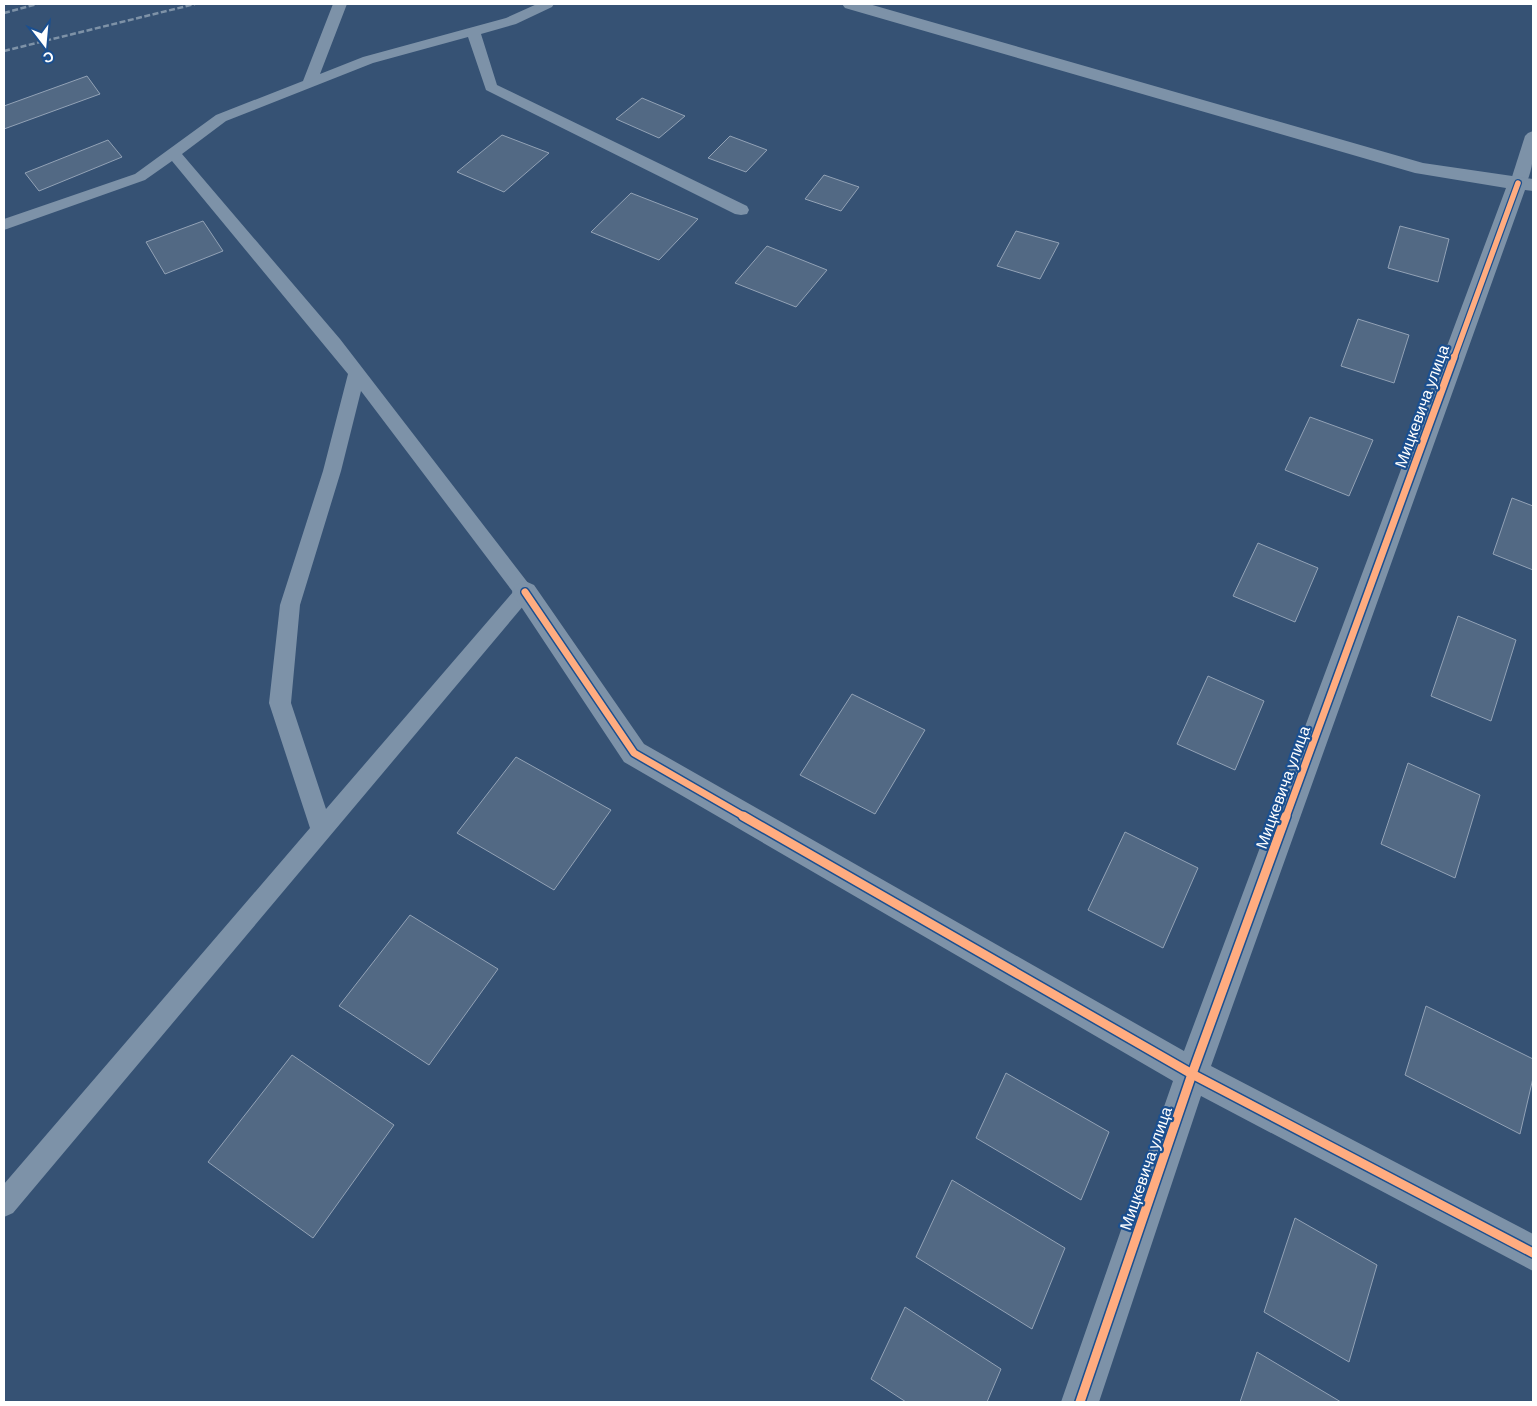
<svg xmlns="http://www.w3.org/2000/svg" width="1537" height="1406" viewBox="0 0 1537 1406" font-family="Barlow,sans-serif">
	<rect width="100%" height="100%" fill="#365274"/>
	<!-- building -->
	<g fill="#526984" stroke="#92a2b6">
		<path d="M87,76l13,18 -96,35v-23z"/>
		<path d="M642,98l43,18 -26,22 -43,-19z"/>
		<path d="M502,135l47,18 -45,39 -47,-20z"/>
		<path d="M730,136l37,14 -21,22 -38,-14z"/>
		<path d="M108,140l14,17 -83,34 -14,-18z"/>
		<path d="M824,175l35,12 -18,24 -36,-12z"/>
		<path d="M631,193l67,26 -39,41 -68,-28z"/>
		<path d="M203,221l20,30 -58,23 -19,-32z"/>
		<path d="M1400,226l49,13 -11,43 -50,-14z"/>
		<path d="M1016,231l43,12 -19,36 -43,-13z"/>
		<path d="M767,246l60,24 -31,37 -61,-24z"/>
		<path d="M1358,319l51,16 -15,48 -53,-17z"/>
		<path d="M1310,417l63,23 -24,56 -64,-26z"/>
		<path d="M1512,498l21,8v64l-40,-16z"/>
		<path d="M1258,543l60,25 -23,54 -62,-26z"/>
		<path d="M1458,616l58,24 -25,81 -60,-25z"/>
		<path d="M1208,676l56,25 -29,69 -58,-26z"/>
		<path d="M852,694l73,36 -50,84 -75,-39z"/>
		<path d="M516,757l95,53 -57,80 -97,-57z"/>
		<path d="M1408,763l72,32 -25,83 -74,-34z"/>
		<path d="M1125,832l73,36 -35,80 -75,-38z"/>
		<path d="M410,915l88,54 -69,96 -90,-59z"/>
		<path d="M1426,1006l107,53v19l-13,56 -115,-59z"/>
		<path d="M292,1055l102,70 -81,113 -105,-76z"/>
		<path d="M1006,1073l103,59 -28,68 -105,-62z"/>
		<path d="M952,1180l113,68 -33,81 -116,-72z"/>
		<path d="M1295,1218l82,47 -28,97 -85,-50z"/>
		<path d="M905,1307l96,62 -14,33h-81l-35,-23z"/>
		<path d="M1257,1352l84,50h-101z"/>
	</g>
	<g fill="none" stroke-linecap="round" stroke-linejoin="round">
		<!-- service -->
		<g fill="#7d92a8" fill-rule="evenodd">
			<path d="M333,4h14l-27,70 43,-17 143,-39 31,-14h17l-2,3 -36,17 -35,10 16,51 250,121 2,4 -2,4 -6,1 -6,-1 -249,-124 -18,-53 -95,26 -147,58 -44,33 158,185 195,253 -522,621 -9,4v-33l306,-356 -41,-125 11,-98 43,-134 25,-97 -176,-213 -27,19 -141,50v-11l131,-45 81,-59 87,-34zM361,391l152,201 -187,217 -35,-106 9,-98 41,-134z"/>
			<path d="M1533,131c1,18 1,40 -9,56h-12l-2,-4 15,-47 3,-3z"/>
		</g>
		<!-- minor -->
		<path fill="#7d92a8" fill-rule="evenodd" d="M842,4h27l554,159 110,16v12l-8,-1 -314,876 322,168v37l-332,-175 -102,306h-38l112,-321 -549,-319 -108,-163 -4,-7 4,-7 9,-4 9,4 110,159 540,307 322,-863 -91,-15 -570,-165z"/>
		<!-- rail -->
		<g stroke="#7e92a7" stroke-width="2.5" stroke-dasharray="6 2.5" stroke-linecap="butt">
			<path d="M4,13l33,-9"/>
			<path d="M4,51l191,-47"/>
		</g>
		<!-- cycleway-far2 casing -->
		<g stroke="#1b4f8f" stroke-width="8">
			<path id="cycleway-far2" d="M1454,358l64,-175"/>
		</g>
		<!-- cycleway-far1 casing -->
		<g stroke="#1b4f8f" stroke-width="10">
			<g id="cycleway-far1">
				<path d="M525,592l109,161 111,64"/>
				<path d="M1286,817l168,-460"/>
			</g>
		</g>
		<!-- cycleway casing -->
		<g stroke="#1b4f8f" stroke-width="12">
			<g id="cycleway">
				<path d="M743,816l449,258 341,179"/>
				<path d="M1080,1402l112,-328 94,-258"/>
			</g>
		</g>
		<!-- cycleway-far2 -->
		<use href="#cycleway-far2" stroke="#ffac80" stroke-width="5.5"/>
		<!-- cycleway-far1 -->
		<use href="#cycleway-far1" stroke="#ffac80" stroke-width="7"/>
		<!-- cycleway -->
		<use href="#cycleway" stroke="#ffac80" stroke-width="9"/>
	</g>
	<g text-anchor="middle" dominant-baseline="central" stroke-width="4.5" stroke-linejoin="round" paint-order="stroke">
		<!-- street labels -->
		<g font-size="16" fill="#fff" stroke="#1b4f8f">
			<text transform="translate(1421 406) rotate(-70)">Мицкевича улица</text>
			<text transform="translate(1282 787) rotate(-70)">Мицкевича улица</text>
			<text transform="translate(1145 1168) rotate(-71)">Мицкевича улица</text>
		</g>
	</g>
	<!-- border -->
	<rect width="1537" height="1406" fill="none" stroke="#ffffff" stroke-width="10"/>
	<!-- north arrow -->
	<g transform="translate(45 45) rotate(164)" stroke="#1b4f8f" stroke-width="4" paint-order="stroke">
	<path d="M0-4L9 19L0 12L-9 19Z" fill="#ffffff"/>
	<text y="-8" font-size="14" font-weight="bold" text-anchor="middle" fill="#ffffff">С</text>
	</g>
</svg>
